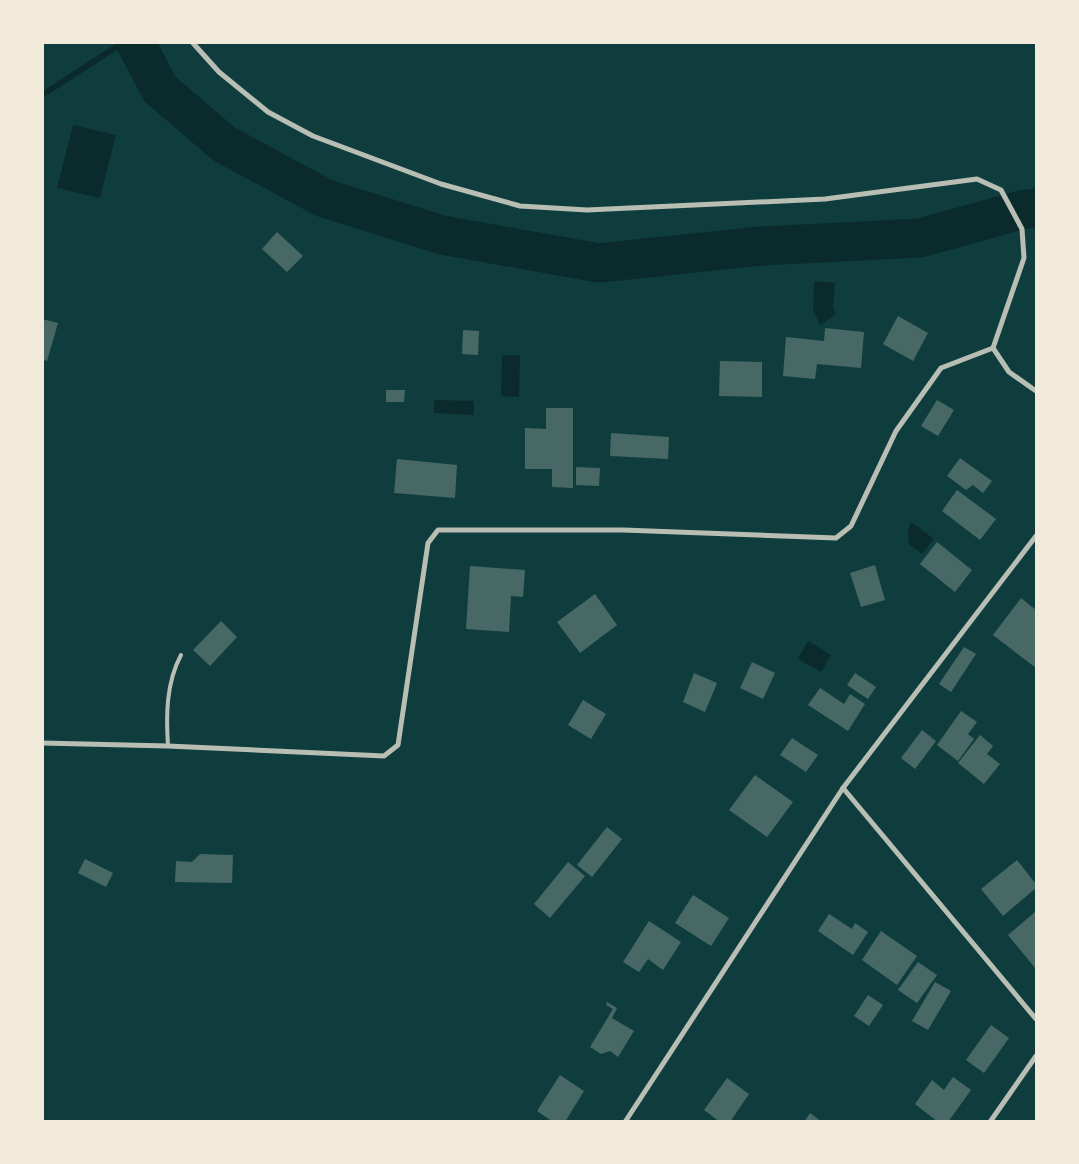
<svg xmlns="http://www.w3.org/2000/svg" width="1079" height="1164" viewBox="0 0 1079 1164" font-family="Quicksand,sans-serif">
	<rect width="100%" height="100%" fill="#0f3d3e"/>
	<!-- water -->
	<g fill="#0a2a2b">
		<path d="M73,125l43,10 -16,63 -43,-10z"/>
		<path d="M814,281l21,2 -2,24 3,7 -16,11 -7,-16z"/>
		<path d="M502,355h18l-1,42 -18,-1z"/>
		<path d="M434,400l40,1v14l-40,-2z"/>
		<path d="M911,522l23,17 -12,15 -13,-10 -1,-14z"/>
		<path d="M808,641l23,14 -10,17 -23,-13z"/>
	</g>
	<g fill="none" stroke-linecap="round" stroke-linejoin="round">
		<!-- stream -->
		<path stroke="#0a2a2b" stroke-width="6" d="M42,95l82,-53"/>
		<!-- river -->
		<path stroke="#0a2a2b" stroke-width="39" d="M135,42l25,47 64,55 100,54 118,37 157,28 162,-17 159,-8 101,-28 15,-2"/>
	</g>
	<!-- building -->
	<g fill="#486865">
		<path d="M277,232l26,24 -16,16 -25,-23z"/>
		<path d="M898,316l30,17 -15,28 -30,-17z"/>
		<path d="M42,319l16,4 -11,38 -5,-2z"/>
		<path d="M825,328l39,4 -3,36 -44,-4 -2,15 -32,-3 3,-39 38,4z"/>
		<path d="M463,330l16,1 -1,24 -16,-1z"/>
		<path d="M720,361l42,1v35l-43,-1z"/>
		<path d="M386,390h19l-1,12h-18z"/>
		<path d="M937,400l17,10 -16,26 -17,-10z"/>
		<path d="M546,408h27v80l-21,-1v-18h-27v-41l21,1z"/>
		<path d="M611,433l58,4 -1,22 -58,-3z"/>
		<path d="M960,458l32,23 -9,12 -10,-8 -7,5 -19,-14z"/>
		<path d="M397,459l60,6 -2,33 -61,-5z"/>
		<path d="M576,467l24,1 -1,18 -23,-1z"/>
		<path d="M957,490l39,29 -16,21 -38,-29z"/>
		<path d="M937,542l35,28 -17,22 -35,-28z"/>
		<path d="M875,565l10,35 -24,7 -11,-34z"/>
		<path d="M470,566l55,4 -2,27 -12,-1 -2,36 -43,-3z"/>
		<path d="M595,594l22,31 -37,28 -23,-31z"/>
		<path d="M1021,598l15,12v58l-43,-33z"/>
		<path d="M221,621l16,16 -27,29 -17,-16z"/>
		<path d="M964,647l12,7 -25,38 -12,-8z"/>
		<path d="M752,662l23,11 -12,26 -23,-11z"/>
		<path d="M694,673l23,10 -12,29 -22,-10z"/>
		<path d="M855,673l21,14 -8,12 -21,-14z"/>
		<path d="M820,688l24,16 6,-10 15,10 -17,27 -40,-26z"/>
		<path d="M583,700l23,14 -15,25 -23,-14z"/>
		<path d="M961,711l16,11 -9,12 6,5 -16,22 -21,-16z"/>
		<path d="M922,730l14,11 -21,28 -14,-11z"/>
		<path d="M980,735l13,11 -6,8 13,10 -16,20 -26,-21z"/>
		<path d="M792,738l26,17 -12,17 -26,-17z"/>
		<path d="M755,775l38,27 -26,35 -38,-27z"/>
		<path d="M607,827l15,12 -30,38 -15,-12z"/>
		<path d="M200,854l33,1 -1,28 -57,-1 1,-21 16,1z"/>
		<path d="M85,859l28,14 -7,14 -28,-14z"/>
		<path d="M1017,860l19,24v4l-33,28 -22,-27z"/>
		<path d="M568,862l17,14 -35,42 -16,-14z"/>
		<path d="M693,895l36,23 -18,28 -36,-23z"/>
		<path d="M1036,911v55l-1,2 -27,-33z"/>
		<path d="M829,914l23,15 3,-6 13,9 -15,23 -35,-24z"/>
		<path d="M649,921l32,21 -18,28 -15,-11 -9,13 -16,-10z"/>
		<path d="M881,931l36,25 -20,29 -35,-25z"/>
		<path d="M918,962l19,13 -20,28 -19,-13z"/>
		<path d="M935,982l16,9 -23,39 -16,-9z"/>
		<path d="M868,995l15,10 -14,21 -15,-10z"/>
		<path d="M607,1002l10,6 -5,10 22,13 -16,26 -8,-6 -9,3 -11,-7 23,-38 -7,-4z"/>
		<path d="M991,1025l18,13 -25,35 -18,-13z"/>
		<path d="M560,1075l24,16 -19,31h-12l-16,-11z"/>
		<path d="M953,1077l18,13 -23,32h-10l-23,-18 17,-24 12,10z"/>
		<path d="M727,1078l22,16 -19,28h-10l-16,-12z"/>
		<path d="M810,1113l12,9h-18z"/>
	</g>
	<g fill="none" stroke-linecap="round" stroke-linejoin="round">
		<!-- service -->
		<path stroke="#b8beb3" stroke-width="4" d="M168,746c-2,-30 -2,-63 13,-91"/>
		<!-- minor -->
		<g stroke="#b8beb3" stroke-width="5">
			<path d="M192,42l27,30 49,40 45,24 128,48 79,22 67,4 238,-11 152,-20 24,11 21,39 2,29 -31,90"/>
			<path d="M993,348l16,24 27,19"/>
			<path d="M42,743l126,3 216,10 14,-11 30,-202 10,-13h185l213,8 15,-12 45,-95 45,-63 52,-20"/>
			<path d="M843,788l193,231"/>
			<path d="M625,1122l218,-334 193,-252"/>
			<path d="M990,1122l46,-66"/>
		</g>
	</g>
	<!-- border -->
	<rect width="1079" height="1164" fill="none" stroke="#f1e9da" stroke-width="88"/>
</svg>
